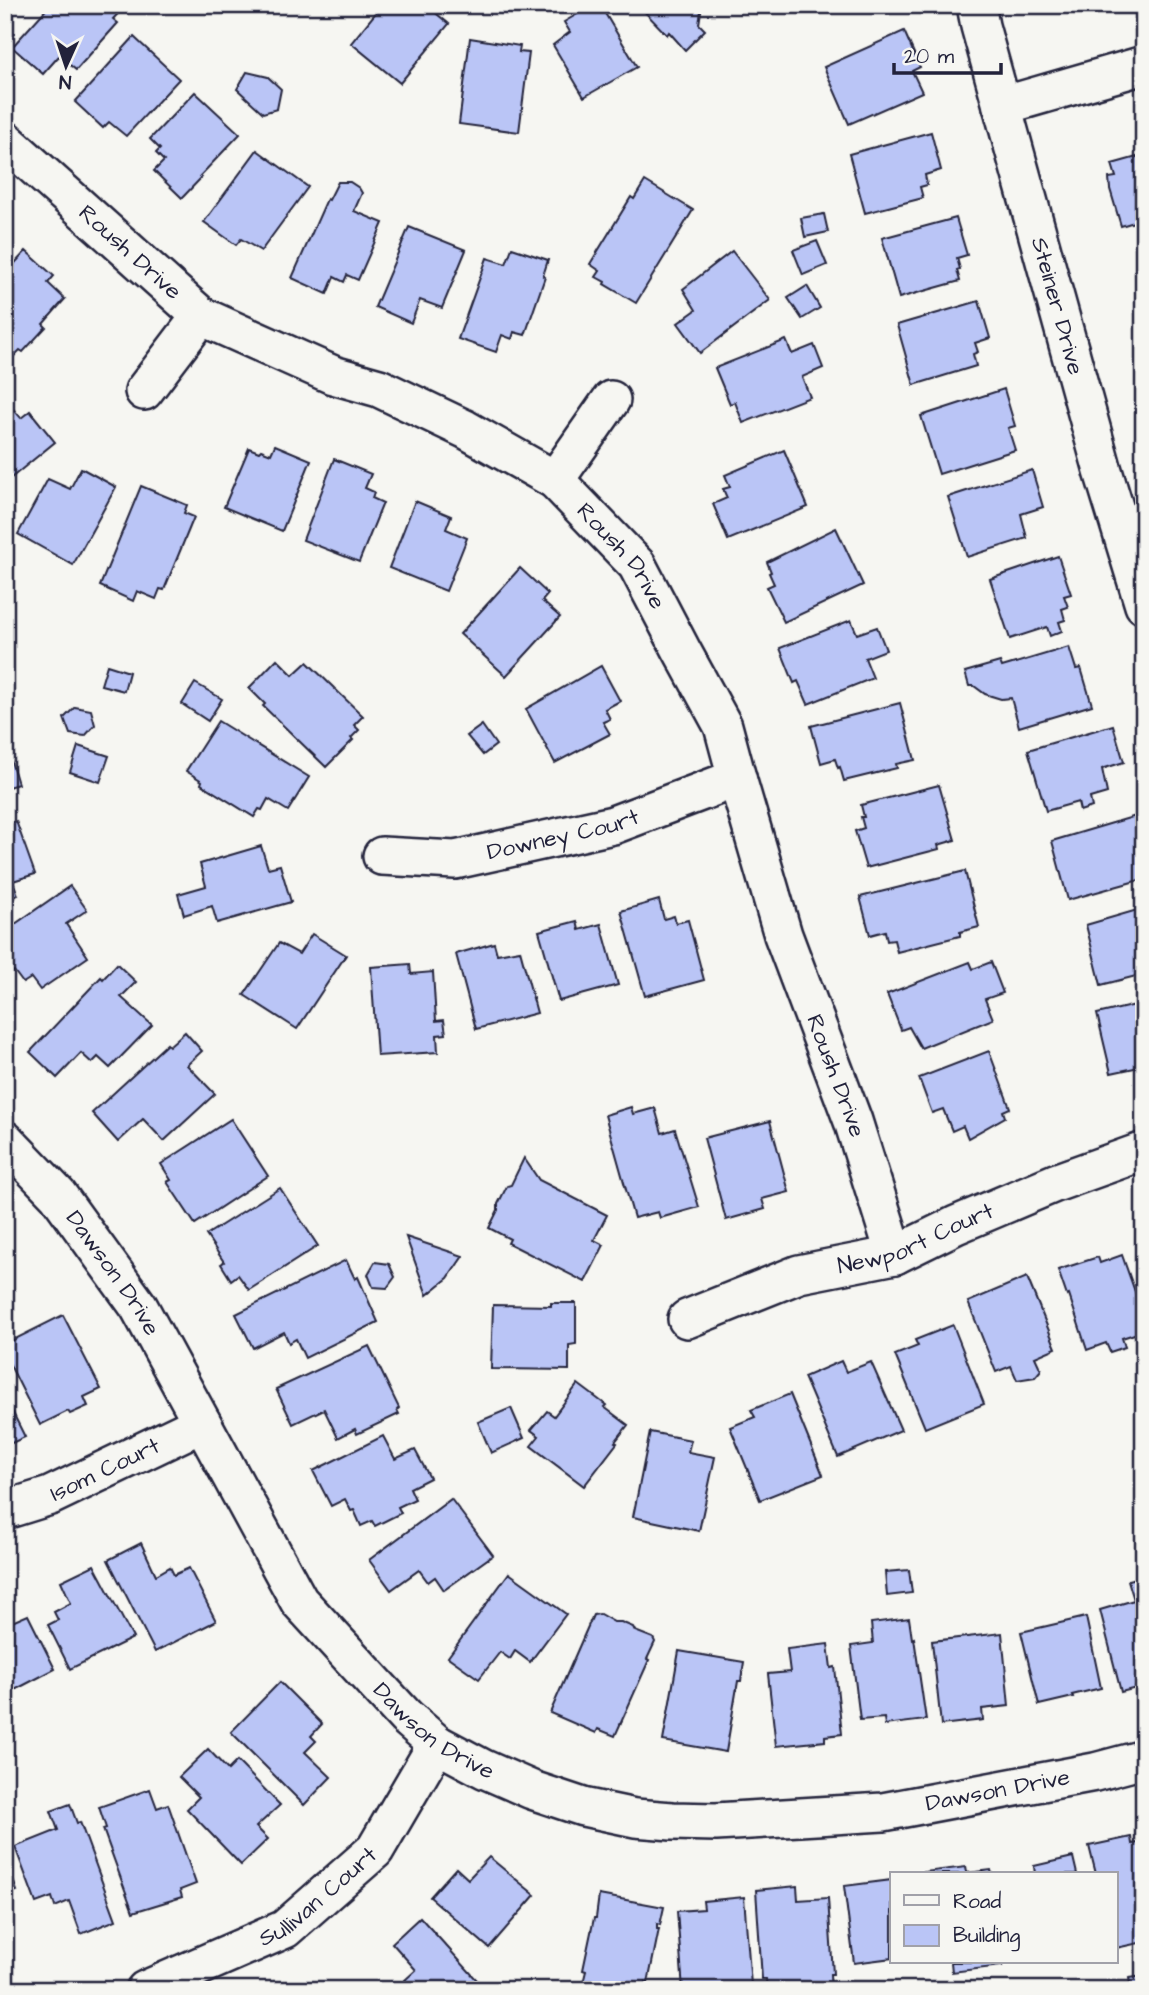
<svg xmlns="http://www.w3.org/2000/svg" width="1149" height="1995" viewBox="0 0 1149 1995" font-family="'Architects Daughter',sans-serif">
	<rect width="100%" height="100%" fill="#f6f6f2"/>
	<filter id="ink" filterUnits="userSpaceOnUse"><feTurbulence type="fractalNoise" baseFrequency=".0143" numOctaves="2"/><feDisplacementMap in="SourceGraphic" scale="14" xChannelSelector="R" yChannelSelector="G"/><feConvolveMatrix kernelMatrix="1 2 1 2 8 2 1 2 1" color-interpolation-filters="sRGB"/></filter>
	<g filter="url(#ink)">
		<!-- building -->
		<g fill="#bac5f6" stroke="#22223b" stroke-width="2">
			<path d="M50,5h76l-13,14 5,4 -42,47 -17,-14 -16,18 -31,-27z"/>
			<path d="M382,5h44l23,19 -49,59 -49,-40z"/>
			<path d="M593,5h7l37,62 -53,30 -31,-52 17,-13 -6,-10z"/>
			<path d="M638,5h64l-3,19 6,6 -20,20 -16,-18 -2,3z"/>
			<path d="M904,31l16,36 -8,4 10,21 -73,32 -25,-57z"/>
			<path d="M134,37l45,42 -53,57 -17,-14 -6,6 -28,-26z"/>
			<path d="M470,38l50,8 -1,6 10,1 -10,79 -60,-8z"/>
			<path d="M247,72l21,5 13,12 -4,20 -14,4 -26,-24z"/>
			<path d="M195,92l45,42 -40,42 2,1 -20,21 -28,-27 10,-10 -8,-8 4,-4 -10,-10z"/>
			<path d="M931,132l10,38 -16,5 2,10 -7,2 3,11 -58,15 -16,-59z"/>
			<path d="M257,150l51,37 -47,64 -20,-12 -5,6 -32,-23z"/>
			<path d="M1144,155v64l-23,7 -11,-37 -1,-11 7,-1 -4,-13z"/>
			<path d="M645,181l48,29 -57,93 -32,-19 1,-2 -9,-5 4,-6 -10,-7 41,-67 3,2z"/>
			<path d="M338,182h12l9,6 3,5 -8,18 29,12 -25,57 -11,-5 -3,7 -10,-5 -7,17 -35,-16 35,-79 2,1z"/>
			<path d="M824,214l4,18 -23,5 -4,-19z"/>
			<path d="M956,218l11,37 -10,3 3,11 -3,1 3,11 -61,17 -17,-60z"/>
			<path d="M409,227l57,23 -24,58 -22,-8 -9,23 -36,-16z"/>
			<path d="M817,241l10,24 -24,10 -10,-25z"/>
			<path d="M512,248l36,12 -5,16 2,1 -20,58 -11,-3 -2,7 -10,-4 -6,17 -38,-13 29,-81 19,6z"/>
			<path d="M26,251l28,25 -6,7 17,16 -22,25 3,3 -23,25 -3,-2 -15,15v-91z"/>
			<path d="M732,251l38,49 -70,53 -22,-30 18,-13 -13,-21z"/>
			<path d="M807,286l13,22 -18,11 -14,-21z"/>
			<path d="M979,301l11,37 -15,5 3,9 -5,2 3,12 -62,19 -17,-60z"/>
			<path d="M786,340l6,14 22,-9 9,23 -21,9 8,20 -67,26 -8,-21 -5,2 -15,-36z"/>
			<path d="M1004,389l11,37 -7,2 7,22 -76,24 -18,-58z"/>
			<path d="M5,403l7,8 2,-1 7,8 9,-7 25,31 -50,41z"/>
			<path d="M275,445l36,15 -29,71 -58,-24 25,-59 10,4 2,-2 10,4z"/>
			<path d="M784,450l24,57 -80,33 -15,-36 14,-6 -4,-9 7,-2 -5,-12z"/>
			<path d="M334,459l37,15 -6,14 9,4 -2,6 11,5 -24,59 -56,-22z"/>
			<path d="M81,468l35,19 -43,78 -55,-31 30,-55 22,10z"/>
			<path d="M1032,470l11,37 -22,7 6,24 -60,19 -19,-60z"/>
			<path d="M141,486l46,19 -3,8 10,4 -30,73 -4,-1 -4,10 -19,-8 -4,10 -33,-15z"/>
			<path d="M415,501l36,15 -5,13 21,9 -21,53 -57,-23z"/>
			<path d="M836,528l27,57 -79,37 -17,-35 7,-3 -5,-11 2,-1 -4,-10z"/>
			<path d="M1058,556l13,38 -7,2 4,11 -6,2 3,11 -6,2 3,9 -12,5 -3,-9 -37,12 -20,-60z"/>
			<path d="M520,568l28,26 -6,7 18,16 -54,59 -46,-42z"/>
			<path d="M851,620l6,14 20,-7 9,23 -21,8 8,20 -65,26 -10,-23 -4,2 -14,-35z"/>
			<path d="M1069,647l7,22 5,-1 11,37 -73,22 -8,-29 -10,1 -16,-5 -11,-8h-5l-4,-14 35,-10 2,5z"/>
			<path d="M277,659l16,16 14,-13 56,54 -9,9 5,5 -8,8 2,2 -27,27 -63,-61 2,-2 -16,-16z"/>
			<path d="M107,665l22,7 -5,19 -23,-6z"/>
			<path d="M601,666l19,35 -15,8 5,10 -7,3 7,12 -55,29 -29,-54z"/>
			<path d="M195,683l27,16 -14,22 -26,-17z"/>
			<path d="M900,703l15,57 -19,4 1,4 -53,13 -4,-14 -2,1 -3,-9 -14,4 -10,-37z"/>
			<path d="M75,707l16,3 4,15 -10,11 -15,-2 -6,-16z"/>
			<path d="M218,721l91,56 -21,34 -20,-12 -6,11 -3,-1 -5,8 -53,-33 1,-3 -16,-10z"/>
			<path d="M482,725l14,20 -13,10 -16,-19z"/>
			<path d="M1113,725l11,37 -22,7 5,24 -17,5 2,9 -12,4 -2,-9 -32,9 -18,-61z"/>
			<path d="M5,741l13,43 -13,4z"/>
			<path d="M78,746l31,10 -9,26 -30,-10z"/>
			<path d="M939,785l16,55 -17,5 1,4 -73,19 -11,-37 9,-3 -3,-11h3l-3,-12z"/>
			<path d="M1136,816l8,29v10l-5,1 3,10h-2l3,13 -75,21 -16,-59z"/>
			<path d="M16,821l19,53 -22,7 5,14 -13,4v-74z"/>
			<path d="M261,846l7,22 12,-3 11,37 -74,21 -5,-17 -28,9 -6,-21 28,-8 -6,-22z"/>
			<path d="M965,871l14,56 -19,5v4l-63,16 -3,-12 -7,1 -2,-10 -15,4 -10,-38z"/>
			<path d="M70,886l17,24 -21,14 22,33 -48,33 -9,-12 -8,5 -9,-12 -9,6v-46z"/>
			<path d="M659,900l5,19 10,-3 2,7 12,-3 16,60 -59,16 -24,-85z"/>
			<path d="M1144,908v66l-43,11 -15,-60z"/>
			<path d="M577,921l2,9 22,-6 17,61 -59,16 -20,-70z"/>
			<path d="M312,934l34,21 -49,74 -53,-34 35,-52 20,11z"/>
			<path d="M494,943l3,11 23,-4 17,63 -61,16 -20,-75z"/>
			<path d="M970,962l3,7 18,-7 12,31 -18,6 8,20 -72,29 -12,-21 -8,3 -14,-36z"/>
			<path d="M117,964l19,18 -15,15 31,28 -42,43 -12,-11 -6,6 -11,-10 -24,25 -27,-26 71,-75 2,2z"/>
			<path d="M410,964l1,10 22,-2 3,49 8,-1 2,14 -9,1 1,17 -61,4 -6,-89z"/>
			<path d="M1144,1003v63l-33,7 -14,-59z"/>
			<path d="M185,1032l17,19 -15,14 28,29 -51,47 -21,-22 -25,23 -26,-29 75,-69 2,2z"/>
			<path d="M989,1051l21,57 -7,3 2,6 -37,21 -5,-12 -11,5 -9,-22 -11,4 -13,-35z"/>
			<path d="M631,1107l2,7 22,-6 7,25 13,-4 24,78 -39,11 -2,-6 -24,6 -29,-103z"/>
			<path d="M231,1119l37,57 -73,48 -28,-42 4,-2 -10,-16z"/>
			<path d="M770,1121l19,71 -27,7 3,10 -39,11 -22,-82z"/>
			<path d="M524,1158l15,22 68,35 -13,25 10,5 -19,37 -77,-39 2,-4 -21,-11 9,-18v-6l9,-18 4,-1z"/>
			<path d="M280,1188l38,58 -69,44 -11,-15 -7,5 -10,-16 3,-2 -18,-27z"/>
			<path d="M406,1237l57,19 -15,22 -21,17z"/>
			<path d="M1122,1255l22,62v14l-22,7 3,9 -15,5 -4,-9 -19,7 -18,-55 -2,1 -9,-26 40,-13 2,6z"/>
			<path d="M346,1260l9,19 3,-2 20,45 -73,36 -9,-19 -7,4 -5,-11 -31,16 -17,-34z"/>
			<path d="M375,1262l14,2 6,13 -8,11 -14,-1 -5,-13z"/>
			<path d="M1027,1277l29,71 -21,9 6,13 -6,7 -18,3 -6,-14 -15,6 -28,-70z"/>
			<path d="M551,1303h25v41l-7,1v25l-78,-1 2,-64 58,1z"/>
			<path d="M63,1315l38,74 -17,8 4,9 -18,8 -2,-3 -28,14 -35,-70v-11z"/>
			<path d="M953,1325l31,79 -59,24 -30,-73 23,-9 -3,-6z"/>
			<path d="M369,1346l30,62 -2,2 2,4 -42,20 -2,-5 -17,9 -14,-29 -31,15 -17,-35z"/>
			<path d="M841,1361l5,11 25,-10 30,68 -63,27 -34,-80z"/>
			<path d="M578,1384l28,21 -2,2 24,18 -13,17 2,1 -33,43 -53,-40 8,-10 -8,-6 16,-19 7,5z"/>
			<path d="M790,1394l33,81 -63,25 -30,-73 25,-10 -4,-7z"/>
			<path d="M5,1397l20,40 -20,9z"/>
			<path d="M511,1408l13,30 -33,15 -13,-31z"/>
			<path d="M650,1432l41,8 -3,12 27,5 -16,74 -66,-14z"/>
			<path d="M383,1436l12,23 20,-9 15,28 -20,10 5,11 -17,8 3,6 -26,13 -3,-5 -11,5 -7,-16 -3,1 -6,-12 -14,7 -18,-35z"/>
			<path d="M451,1499l42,56 -49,35 -9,-13 -7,5 -9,-12 -28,20 -22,-30z"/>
			<path d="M141,1543l15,32 14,-8 4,8 15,-7 27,53 -61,31 -47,-92z"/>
			<path d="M94,1565l39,73 -63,31 -22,-44 10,-5 -4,-8 17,-9 -10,-22z"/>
			<path d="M909,1570l3,23 -25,3 -2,-24z"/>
			<path d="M509,1573l57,41 -36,48 -15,-11 -5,8 -10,-7 -21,27 -31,-22z"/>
			<path d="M1144,1576v110l-23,6 -21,-82 34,-10 -6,-20z"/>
			<path d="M600,1614l14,8h7l12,5 2,4 18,7 2,4 -8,17 2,1 -34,76 -17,-7 -2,4 -46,-20 43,-98z"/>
			<path d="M28,1615l27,54 -50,26v-70z"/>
			<path d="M1086,1617l15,71 -29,7 1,2 -34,8 -18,-73z"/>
			<path d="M909,1618l3,21 2,-1 12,82 -41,5 -1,-7 -24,2 -9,-74 22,-3 -2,-20z"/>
			<path d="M1002,1633l7,73 -27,3 1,11 -42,5 -9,-84z"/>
			<path d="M828,1644l3,24 4,-1 7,67 -17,2v5l-49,5 -8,-72 22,-2 -3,-23z"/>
			<path d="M679,1651l65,11 -3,19h-3l-12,71 -63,-11z"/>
			<path d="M280,1682l42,42 -11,12 5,5 -11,11 26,25 -27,28 -73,-73z"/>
			<path d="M208,1749l20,21 9,-9 43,44 -24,22 12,12 -27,26 -54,-56 12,-12 -20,-20z"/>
			<path d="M150,1789l7,19 11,-4 28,80 -16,6 2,7 -49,15 -30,-83 3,-1 -7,-21z"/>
			<path d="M70,1804l7,19 3,-1 36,98 -35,14 -12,-33 -14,6 -3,-10 -16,6 -21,-56 43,-17 -7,-19z"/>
			<path d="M1131,1837l1,7 12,-2v100l-28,6v-74h-20l-7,-28z"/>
			<path d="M489,1857l46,38 -46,53 -59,-51 26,-29 12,11z"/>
			<path d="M1073,1857l4,17h-42l-1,-8z"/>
			<path d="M5,1858l12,33 -12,4z"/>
			<path d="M966,1867l1,6 24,-3 1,4h-67l-1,-2z"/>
			<path d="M892,1880v78l-38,5 -10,-77z"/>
			<path d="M797,1886l1,14 30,-2 5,76h-3l1,16h-64l-1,-11h-4l-6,-89z"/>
			<path d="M599,1895l65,12 -4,18 -3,-1v5h2l-11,54 -2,-1 -2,8h-50l-12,-3 4,-16 -3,-1 11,-52h2z"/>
			<path d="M744,1897l7,88 -25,1v4h-43l-6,-79 27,-2 -1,-8z"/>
			<path d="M420,1917l66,73h-81l5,-5 -5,-5 11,-10 -24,-27z"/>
			<path d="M951,1962h50l1,4 -50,6z"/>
			<path d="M1144,1976v14h-13l-2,-12z"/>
		</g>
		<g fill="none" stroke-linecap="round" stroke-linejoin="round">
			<!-- street casing -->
			<g stroke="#22223b" stroke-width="42">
				<g id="street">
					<path id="s1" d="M976,5l4,21 123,445 41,134"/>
					<path d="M1002,106l142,-41"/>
					<path id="s2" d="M5,140l196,176 132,59 46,13 86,41 90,51 82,85 45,86 41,75 14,52 46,157 70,186 42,134"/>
					<path d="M144,391l57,-75"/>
					<path d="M555,480l56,-80"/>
					<path id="s3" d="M382,856l73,4 158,-35 124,-47"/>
					<path id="s4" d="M5,1140l53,55 81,112 160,294 107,116 31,27 47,25 48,21 51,17 52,11 37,3 44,1 167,-10 212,-40 49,-13"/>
					<path id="s5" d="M687,1319l112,-45 96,-19 61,-30 99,-42 89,-32"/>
					<path id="s6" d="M5,1510l45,-14 152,-73"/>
					<path id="s7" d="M145,1990l140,-61 90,-79 62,-106"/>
				</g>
			</g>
			<!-- street -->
			<use href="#street" stroke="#f6f6f2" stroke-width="37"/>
		</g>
	</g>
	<g text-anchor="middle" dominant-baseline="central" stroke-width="7" stroke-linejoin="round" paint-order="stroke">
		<!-- street labels -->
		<g font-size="23" fill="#22223b" stroke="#f6f6f2">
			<text stroke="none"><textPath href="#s2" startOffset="168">Roush Drive</textPath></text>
			<text stroke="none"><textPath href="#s1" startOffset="312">Steiner Drive</textPath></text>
			<text stroke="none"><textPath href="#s2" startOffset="756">Roush Drive</textPath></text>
			<text stroke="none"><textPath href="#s3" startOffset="184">Downey Court</textPath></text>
			<text stroke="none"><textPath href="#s2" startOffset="1323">Roush Drive</textPath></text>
			<text stroke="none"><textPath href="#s5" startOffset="243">Newport Court</textPath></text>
			<text stroke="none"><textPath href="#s4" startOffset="172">Dawson Drive</textPath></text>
			<text stroke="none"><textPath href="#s6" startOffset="108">Isom Court</textPath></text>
			<text stroke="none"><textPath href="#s4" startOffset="738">Dawson Drive</textPath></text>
			<text stroke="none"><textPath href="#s4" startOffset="1326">Dawson Drive</textPath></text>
			<text stroke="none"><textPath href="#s7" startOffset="198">Sullivan Court</textPath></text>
		</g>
	</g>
	<!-- margin -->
	<rect width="1149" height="1995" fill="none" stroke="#f6f6f2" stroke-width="28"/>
	<rect x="14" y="14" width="1121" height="1967" fill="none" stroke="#22223b" stroke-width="2.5" filter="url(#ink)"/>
	<!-- legend -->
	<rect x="890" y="1872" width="228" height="91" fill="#f6f6f2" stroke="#a1a1a9" stroke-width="2"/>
	<rect x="904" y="1895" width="35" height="10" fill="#f6f6f2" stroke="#a1a1a9" stroke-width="2"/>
	<text x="953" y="1908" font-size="21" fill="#22223b">Road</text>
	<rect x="904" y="1925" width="35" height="21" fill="#bac5f6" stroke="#a1a1a9" stroke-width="2"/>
	<text x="953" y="1942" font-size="21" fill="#22223b">Building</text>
	<!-- north arrow -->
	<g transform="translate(66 66) rotate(183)" stroke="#f6f6f2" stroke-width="5" paint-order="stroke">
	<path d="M0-5L12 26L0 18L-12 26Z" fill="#22223b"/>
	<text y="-10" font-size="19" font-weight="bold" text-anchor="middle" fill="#22223b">N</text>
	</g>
	<!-- scale -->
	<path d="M894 63v10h107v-10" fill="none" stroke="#22223b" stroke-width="3.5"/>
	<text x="904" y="63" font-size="21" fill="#22223b" stroke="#f6f6f2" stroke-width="5" paint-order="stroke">20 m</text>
</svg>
